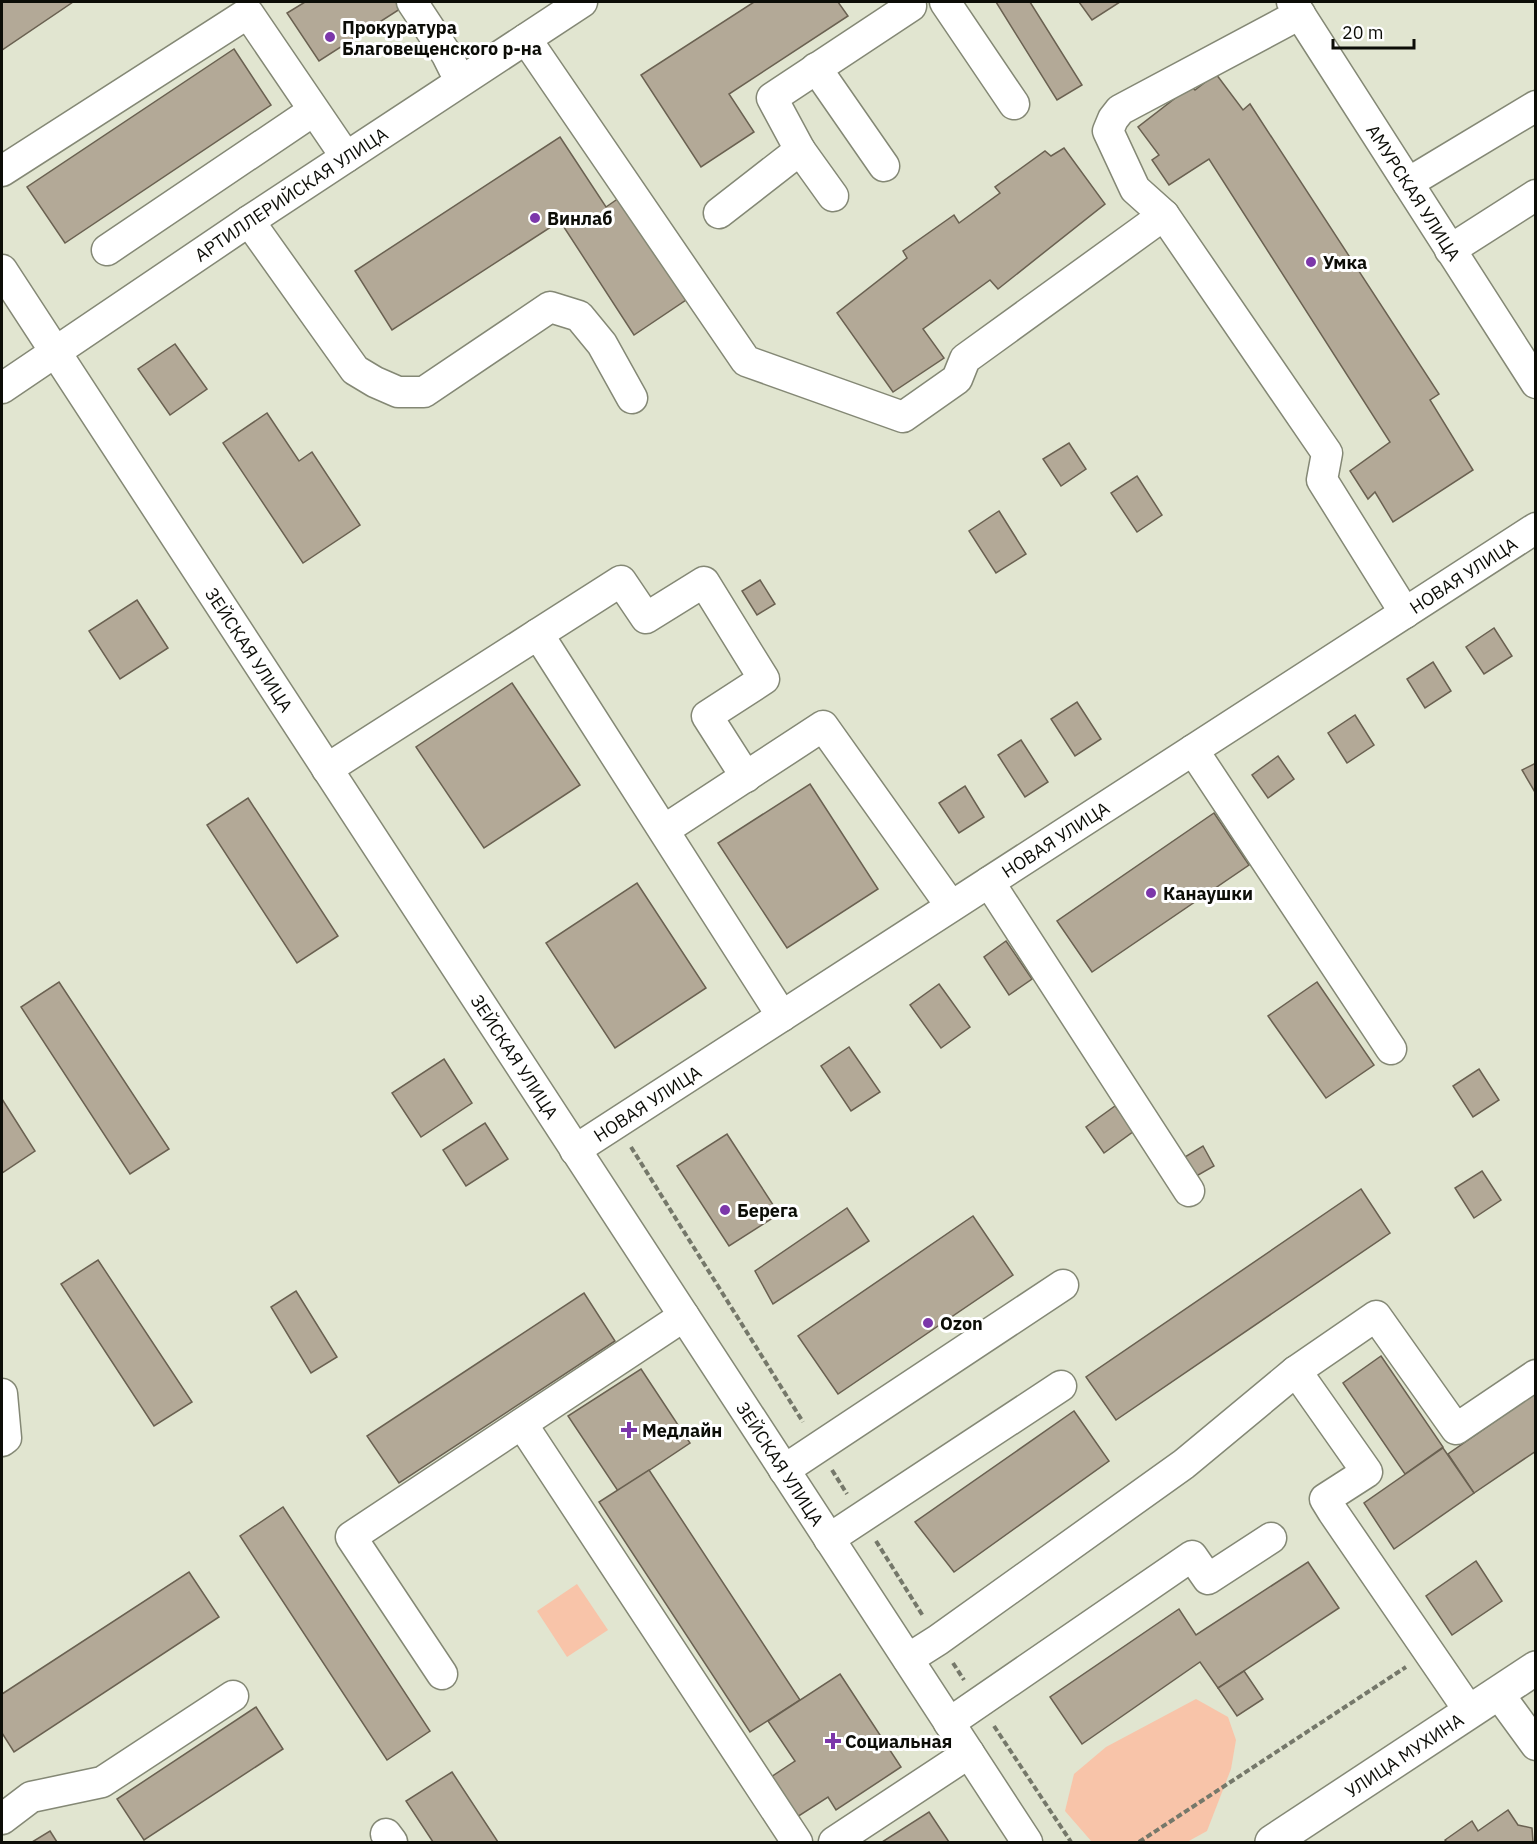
<svg xmlns="http://www.w3.org/2000/svg" width="1537" height="1844" viewBox="0 0 1537 1844" font-family="'IBM Plex Sans',sans-serif">
	<rect width="100%" height="100%" fill="#e1e5d0"/>
	<!-- green -->
	<g fill="#f8c4a9">
		<path d="M577,1584l31,46 -41,27 -30,-46z"/>
		<path d="M1196,1699l32,18 8,23 -5,29 -24,62 -20,11h-95l-27,-31 9,-37 32,-27z"/>
	</g>
	<!-- building -->
	<g fill="#b3a997" stroke="#6a6151" stroke-width="1.5">
		<path d="M2,2h71l-71,48z"/>
		<path d="M305,2h91l4,7 -81,52 -32,-48z"/>
		<path d="M754,2h84l10,14 -119,78 25,38 -53,35 -60,-92z"/>
		<path d="M996,2h34l52,83 -25,15z"/>
		<path d="M1079,2h41l-28,18z"/>
		<path d="M234,49l37,56 -206,138 -38,-56z"/>
		<path d="M1216,74l27,36 7,-6 189,290 -9,6 43,70 -80,52 -18,-30 -7,7 -18,-28 40,-29 -181,-283 -40,26 -17,-25 7,-5 -21,-28 53,-41 4,4z"/>
		<path d="M560,137l46,70 13,-9 67,102 -52,35 -74,-114 -168,109 -37,-59z"/>
		<path d="M1064,148l41,56 -107,85 -8,-9 -67,49 21,29 -51,34 -56,-79 70,-55 -4,-7 51,-36 5,8 41,-30 -5,-6 50,-36 6,5z"/>
		<path d="M175,344l32,45 -37,26 -32,-46z"/>
		<path d="M267,413l32,48 13,-9 48,73 -57,38 -80,-120z"/>
		<path d="M1069,443l17,26 -25,17 -18,-27z"/>
		<path d="M1137,476l25,39 -25,17 -26,-39z"/>
		<path d="M999,511l27,43 -30,19 -27,-42z"/>
		<path d="M760,580l15,24 -18,11 -15,-24z"/>
		<path d="M137,600l31,48 -48,31 -31,-48z"/>
		<path d="M1494,628l18,28 -28,18 -18,-27z"/>
		<path d="M1433,662l18,29 -26,17 -18,-29z"/>
		<path d="M512,683l68,102 -96,63 -68,-101z"/>
		<path d="M1077,702l24,37 -26,17 -24,-37z"/>
		<path d="M1355,715l19,30 -27,18 -19,-30z"/>
		<path d="M1021,740l27,42 -23,15 -27,-42z"/>
		<path d="M1278,756l16,23 -26,19 -16,-23z"/>
		<path d="M1536,763v31l-14,-24z"/>
		<path d="M810,784l68,105 -91,59 -69,-105z"/>
		<path d="M965,786l19,31 -25,16 -20,-30z"/>
		<path d="M248,798l90,138 -41,27 -90,-138z"/>
		<path d="M1214,813l35,52 -157,107 -35,-51z"/>
		<path d="M637,883l69,105 -91,60 -69,-105z"/>
		<path d="M1006,941l26,38 -23,16 -25,-38z"/>
		<path d="M59,982l110,167 -39,25 -109,-167z"/>
		<path d="M1317,982l57,83 -48,33 -58,-82z"/>
		<path d="M939,984l31,43 -29,21 -31,-43z"/>
		<path d="M849,1047l31,45 -29,19 -30,-45z"/>
		<path d="M444,1059l28,44 -51,34 -29,-44z"/>
		<path d="M1479,1069l20,31 -26,17 -20,-31z"/>
		<path d="M2,1099l33,52 -33,22z"/>
		<path d="M1115,1106l19,25 -30,22 -18,-26z"/>
		<path d="M485,1123l23,36 -42,27 -23,-36z"/>
		<path d="M727,1134l52,80 -50,32 -52,-80z"/>
		<path d="M1203,1146l11,20 -28,16 -11,-19z"/>
		<path d="M1482,1171l19,29 -27,18 -19,-30z"/>
		<path d="M1361,1189l29,44 -274,187 -30,-43z"/>
		<path d="M847,1208l22,33 -96,63 -18,-33z"/>
		<path d="M973,1216l40,59 -175,119 -40,-58z"/>
		<path d="M98,1260l94,142 -38,24 -93,-142z"/>
		<path d="M296,1291l41,66 -26,16 -40,-66z"/>
		<path d="M584,1293l31,48 -216,142 -32,-47z"/>
		<path d="M1381,1356l62,91 -38,27 -62,-91z"/>
		<path d="M641,1369l49,74 -72,48 -50,-75z"/>
		<path d="M1536,1393v58l-62,42 -26,-39z"/>
		<path d="M1074,1411l35,50 -155,111 -39,-50z"/>
		<path d="M1443,1448l31,45 -80,56 -30,-46z"/>
		<path d="M649,1470l151,230 -50,32 -151,-230z"/>
		<path d="M283,1507l147,224 -43,29 -147,-224z"/>
		<path d="M1476,1561l26,40 -50,34 -26,-39z"/>
		<path d="M1308,1562l31,46 -121,80 -18,-26 -118,82 -32,-47 129,-88 17,26z"/>
		<path d="M189,1572l30,45 -205,135 -12,-19v-39z"/>
		<path d="M1244,1671l19,28 -26,17 -19,-28z"/>
		<path d="M840,1674l61,93 -65,43 -8,-13 -34,22 -26,-40 27,-18 -27,-40z"/>
		<path d="M256,1707l27,42 -139,91 -27,-41z"/>
		<path d="M452,1772l46,70h-65l-27,-41z"/>
		<path d="M1508,1810l10,15 14,3 1,14h-86l-2,-2 27,-19 6,10z"/>
		<path d="M929,1812l20,30h-67z"/>
		<path d="M50,1831l7,11h-25z"/>
	</g>
	<g fill="none" stroke-linecap="round" stroke-linejoin="round">
		<!-- minor casing -->
		<g stroke="#848875" stroke-width="33">
			<g id="minor">
				<path d="M412,2l35,53 13,26"/>
				<path d="M945,2l69,102"/>
				<path id="s1" d="M1292,2l244,381"/>
				<path d="M1300,14l-180,96 -7,9 -5,12 27,58 29,26 163,238 -5,27 83,133"/>
				<path d="M526,39l220,322 157,56 54,-38 8,-20 199,-144"/>
				<path d="M816,68l68,98"/>
				<path d="M800,150l33,46"/>
				<path d="M2,171l246,-158 98,144"/>
				<path d="M1408,183l128,-77"/>
				<path d="M719,213l81,-63 -28,-52 139,-92"/>
				<path d="M249,221l106,149 20,12 23,10h26l126,-85 29,9 23,28 30,54"/>
				<path d="M107,250l206,-139"/>
				<path d="M1450,250l86,-55"/>
				<path id="s2" d="M2,270l1025,1572"/>
				<path id="s3" d="M2,388l247,-167 333,-219"/>
				<path d="M538,634l83,-53 25,37 58,-36 60,97 -57,37 39,61"/>
				<path d="M1193,750l198,299"/>
				<path d="M327,769l211,-135 244,382"/>
				<path d="M664,830l159,-104 128,180"/>
				<path d="M989,882l200,309"/>
				<path id="s4" d="M575,1150l961,-622"/>
				<path d="M1296,1371l71,101 -42,27 8,13 137,200"/>
				<path d="M2,1394l4,44 -4,3"/>
				<path d="M522,1424l275,418"/>
				<path d="M784,1470l279,-185"/>
				<path d="M829,1539l232,-153"/>
				<path d="M908,1659l30,-19 246,-176 112,-93 80,-55 80,113 80,-54"/>
				<path d="M442,1674l-91,-137 333,-221"/>
				<path d="M1498,1693l38,52"/>
				<path d="M949,1723l243,-167 16,23 63,-41"/>
				<path d="M2,1819l29,-22 71,-15 131,-86"/>
				<path d="M386,1834l6,8"/>
				<path d="M834,1842l135,-89"/>
			</g>
		</g>
		<!-- major casing -->
		<g stroke="#848875" stroke-width="36">
			<g id="major">
				<path id="s5" d="M1272,1842l264,-174"/>
			</g>
		</g>
		<!-- path -->
		<g stroke="#75786a" stroke-width="4" stroke-dasharray="6 3" stroke-linecap="butt">
			<path d="M631,1147l172,275"/>
			<path d="M832,1470l15,24"/>
			<path d="M876,1541l47,75"/>
			<path d="M953,1663l11,17"/>
			<path d="M994,1726l77,116"/>
			<path d="M1139,1842l267,-175"/>
		</g>
		<!-- minor -->
		<use href="#minor" stroke="#fff" stroke-width="30"/>
		<!-- major -->
		<use href="#major" stroke="#fff" stroke-width="33"/>
	</g>
	<!-- markers -->
	<g fill="#7c37aa" stroke="#fff" stroke-width="2">
		<circle cx="330" cy="37" r="6"/>
		<circle cx="535" cy="218" r="6"/>
		<circle cx="1311" cy="262" r="6"/>
		<circle cx="1151" cy="893" r="6"/>
		<circle cx="725" cy="1210" r="6"/>
		<circle cx="928" cy="1323" r="6"/>
		<path d="M626 1421h6v6h6v6h-6v6h-6v-6h-6v-6h6z"/>
		<path d="M830 1732h6v6h6v6h-6v6h-6v-6h-6v-6h6z"/>
	</g>
	<g text-anchor="middle" dominant-baseline="central" stroke-width="6" stroke-linejoin="round" paint-order="stroke">
		<!-- poi labels -->
		<g font-size="18" font-weight="bold" fill="#0c0d07" stroke="#fff" text-anchor="start">
			<text x="342" y="27">Прокуратура<tspan x="342" dy="21">Благовещенского р-на</tspan></text>
			<text x="547" y="218">Винлаб</text>
			<text x="1323" y="262">Умка</text>
			<text x="1163" y="893">Канаушки</text>
			<text x="737" y="1210">Берега</text>
			<text x="940" y="1323">Ozon</text>
			<text x="642" y="1430">Медлайн</text>
			<text x="845" y="1741">Социальная</text>
		</g>
		<!-- street labels -->
		<g font-size="18" fill="#0c0d07" stroke="#fff">
			<text stroke="none"><textPath href="#s1" startOffset="226">АМУРСКАЯ УЛИЦА</textPath></text>
			<text stroke="none"><textPath href="#s3" startOffset="348">АРТИЛЛЕРИЙСКАЯ УЛИЦА</textPath></text>
			<text stroke="none"><textPath href="#s4" startOffset="1058">НОВАЯ УЛИЦА</textPath></text>
			<text stroke="none"><textPath href="#s2" startOffset="453">ЗЕЙСКАЯ УЛИЦА</textPath></text>
			<text stroke="none"><textPath href="#s4" startOffset="572">НОВАЯ УЛИЦА</textPath></text>
			<text stroke="none"><textPath href="#s2" startOffset="939">ЗЕЙСКАЯ УЛИЦА</textPath></text>
			<text stroke="none"><textPath href="#s4" startOffset="86">НОВАЯ УЛИЦА</textPath></text>
			<text stroke="none"><textPath href="#s2" startOffset="1425">ЗЕЙСКАЯ УЛИЦА</textPath></text>
			<text stroke="none"><textPath href="#s5" startOffset="158">УЛИЦА МУХИНА</textPath></text>
		</g>
	</g>
	<!-- border -->
	<rect width="1537" height="1844" fill="none" stroke="#0c0d07" stroke-width="6"/>
	<!-- scale -->
	<path d="M1333 39v9h81v-9" fill="none" stroke="#0c0d07" stroke-width="3"/>
	<text x="1342" y="39" font-size="18" fill="#0c0d07" stroke="#ffffff" stroke-width="4.5" paint-order="stroke">20 m</text>
</svg>
